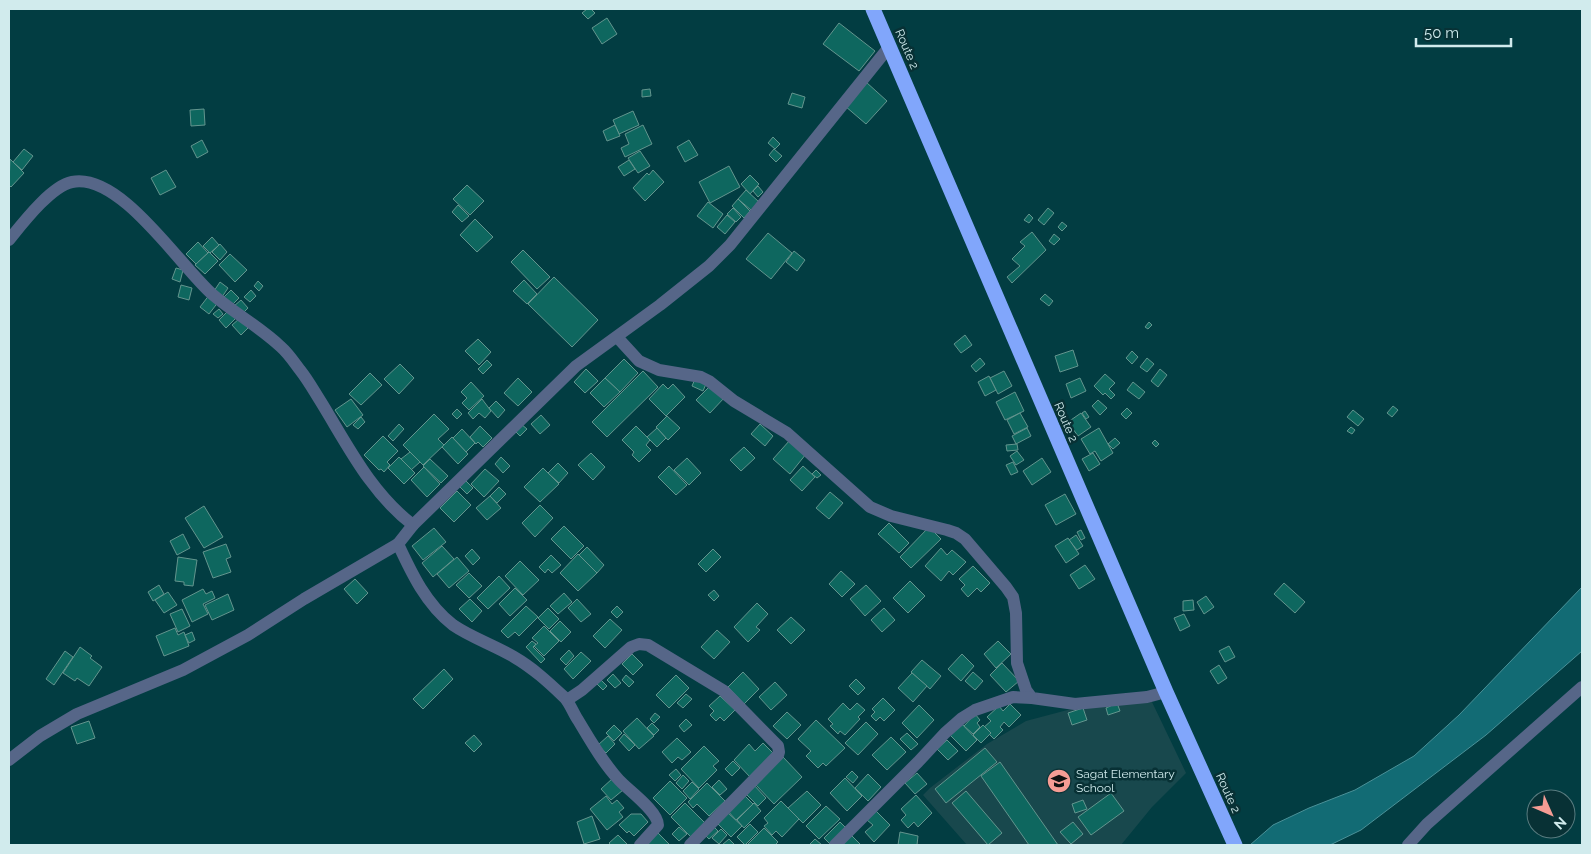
<svg xmlns="http://www.w3.org/2000/svg" width="1591" height="854" viewBox="0 0 1591 854" font-family="Raleway,sans-serif">
	<rect width="100%" height="100%" fill="#023d42"/>
	<!-- built -->
	<path fill="#18484d" d="M1152,702l34,71 -34,34 -31,38h-154l-44,-50 7,-7 57,-44 39,-23 49,-13z"/>
	<!-- water -->
	<path fill="#126b74" stroke="#4b9198" d="M1582,587v64l-96,84 -125,95 -31,15h-80l23,-20 36,-17 46,-18 59,-34 45,-41z"/>
	<!-- building -->
	<g fill="#0e675f" stroke="#63958e">
		<path d="M587,9h4l4,4 -7,6 -6,-6z"/>
		<path d="M607,18l10,16 -15,10 -10,-16z"/>
		<path d="M839,23l36,28 -16,20 -36,-27z"/>
		<path d="M866,82l21,19 -21,23 -21,-18z"/>
		<path d="M650,89l1,7 -9,1v-7z"/>
		<path d="M792,93l13,4 -3,11 -14,-4z"/>
		<path d="M204,109l1,16 -14,1 -1,-16z"/>
		<path d="M633,111l6,14 -20,9 -6,-14z"/>
		<path d="M615,125l5,11 -13,5 -4,-10z"/>
		<path d="M643,125l9,19 -27,13 -4,-9 8,-4 -4,-10z"/>
		<path d="M773,137l7,7 -5,5 -7,-6z"/>
		<path d="M202,140l6,12 -11,6 -6,-12z"/>
		<path d="M689,140l9,15 -13,7 -8,-15z"/>
		<path d="M24,149l9,7 -11,14 -9,-8z"/>
		<path d="M774,149l8,7 -6,6 -7,-7z"/>
		<path d="M640,151l10,15 -12,7 -10,-15z"/>
		<path d="M10,159l14,14 -13,14 -2,-2z"/>
		<path d="M629,160l6,9 -11,7 -6,-9z"/>
		<path d="M729,166l11,21 -30,16 -11,-21z"/>
		<path d="M166,170l10,17 -16,8 -9,-17z"/>
		<path d="M653,170l11,12 -19,19 -12,-13 14,-15 2,2z"/>
		<path d="M750,175l9,9 -9,10 -9,-10z"/>
		<path d="M467,185l17,16 -14,14 -17,-16z"/>
		<path d="M758,186l5,6 -5,5 -5,-6z"/>
		<path d="M746,190l13,12 -8,8 -13,-11z"/>
		<path d="M738,199l12,12 -6,7 -12,-12z"/>
		<path d="M708,202l15,12 -10,14 -16,-12z"/>
		<path d="M458,205l11,11 -7,6 -10,-10z"/>
		<path d="M733,208l8,9 -5,5 -9,-8z"/>
		<path d="M1048,208l6,5 -10,12 -6,-5z"/>
		<path d="M1029,214l4,4 -4,5 -5,-3z"/>
		<path d="M727,215l8,7 -10,12 -8,-7z"/>
		<path d="M475,219l18,18 -16,15 -17,-17z"/>
		<path d="M1062,222l5,4 -5,5 -4,-4z"/>
		<path d="M1032,232l14,18 -34,33 -5,-6 13,-11 -8,-7 13,-13 -5,-4z"/>
		<path d="M768,233l24,20 -21,26 -25,-20z"/>
		<path d="M1054,234l6,5 -6,6 -5,-4z"/>
		<path d="M212,237l7,8 -9,8 -7,-7z"/>
		<path d="M198,242l10,11 -12,11 -10,-10z"/>
		<path d="M220,244l7,8 -7,8 -8,-8z"/>
		<path d="M523,250l27,27 -13,12 -26,-27z"/>
		<path d="M794,251l11,9 -8,11 -11,-9z"/>
		<path d="M209,252l9,9 -13,13 -10,-9z"/>
		<path d="M230,254l17,16 -12,12 -16,-17z"/>
		<path d="M176,268l7,2 -3,12 -8,-3z"/>
		<path d="M554,277l44,43 -26,27 -44,-43z"/>
		<path d="M524,280l13,14 -10,10 -14,-13z"/>
		<path d="M258,281l5,5 -4,5 -5,-5z"/>
		<path d="M220,282l8,6 -6,9 -8,-6z"/>
		<path d="M181,285l11,3 -3,12 -11,-3z"/>
		<path d="M231,290l8,8 -8,8 -8,-8z"/>
		<path d="M251,290l5,6 -6,6 -6,-5z"/>
		<path d="M210,294l9,7 -10,13 -9,-7z"/>
		<path d="M1045,294l8,7 -4,5 -9,-7z"/>
		<path d="M241,300l7,8 -6,6 -8,-8z"/>
		<path d="M219,309l4,5 -5,4 -5,-4z"/>
		<path d="M230,309l7,8 -11,11 -7,-8z"/>
		<path d="M239,319l9,9 -7,7 -9,-10z"/>
		<path d="M1149,322l3,3 -4,4 -3,-2z"/>
		<path d="M965,335l7,10 -11,8 -7,-9z"/>
		<path d="M478,339l13,13 -12,13 -14,-14z"/>
		<path d="M1073,350l5,16 -18,6 -5,-16z"/>
		<path d="M1132,351l6,6 -6,7 -6,-6z"/>
		<path d="M980,358l5,6 -9,8 -5,-6z"/>
		<path d="M1147,358l7,6 -7,8 -7,-5z"/>
		<path d="M624,359l14,14 -18,19 -15,-14z"/>
		<path d="M487,360l5,5 -9,9 -5,-5z"/>
		<path d="M400,364l14,14 -15,16 -15,-15z"/>
		<path d="M586,369l12,12 -13,12 -11,-11z"/>
		<path d="M1160,369l7,6 -9,12 -7,-6z"/>
		<path d="M643,371l15,16 -51,50 -15,-15z"/>
		<path d="M1004,371l8,15 -14,8 -8,-16z"/>
		<path d="M370,373l12,12 -21,20 -12,-11z"/>
		<path d="M1105,374l10,9 -6,6 6,6 -4,4 -6,-6 -2,2 -9,-9z"/>
		<path d="M989,376l7,14 -11,6 -7,-14z"/>
		<path d="M518,378l14,14 -14,14 -14,-13z"/>
		<path d="M605,378l15,14 -16,15 -14,-14z"/>
		<path d="M1080,378l6,13 -15,7 -5,-14z"/>
		<path d="M695,379l11,5 -3,7 -11,-5z"/>
		<path d="M471,382l13,14 -15,14 -7,-7 5,-5 -6,-6z"/>
		<path d="M1133,382l12,10 -6,7 -12,-9z"/>
		<path d="M663,384l5,5 5,-5 12,13 -19,19 -17,-17z"/>
		<path d="M711,385l14,12 -15,16 -14,-13z"/>
		<path d="M1015,392l9,19 -19,9 -9,-18z"/>
		<path d="M351,399l12,16 -16,12 -12,-17z"/>
		<path d="M482,399l9,12 -6,7 -6,-5 -6,6 -5,-6z"/>
		<path d="M1098,400l9,8 -7,7 -8,-9z"/>
		<path d="M496,401l9,9 -7,8 -9,-10z"/>
		<path d="M1393,406l5,4 -6,7 -5,-4z"/>
		<path d="M1127,408l5,5 -6,6 -5,-5z"/>
		<path d="M457,409l5,5 -5,5 -5,-5z"/>
		<path d="M1353,410l11,9 -6,7 -11,-9z"/>
		<path d="M1085,411l4,6 -3,2 -4,-6z"/>
		<path d="M1020,413l8,14 -14,7 -7,-14z"/>
		<path d="M1081,413l10,14 -13,9 -10,-14z"/>
		<path d="M434,414l15,15 -11,10 6,6 -21,20 -20,-20z"/>
		<path d="M541,415l9,10 -10,9 -9,-10z"/>
		<path d="M667,416l13,12 -12,12 -12,-13z"/>
		<path d="M361,417l4,5 -7,7 -5,-4z"/>
		<path d="M399,424l5,5 -11,12 -5,-5z"/>
		<path d="M521,424l6,5 -7,7 -5,-5z"/>
		<path d="M760,424l13,12 -8,10 -14,-12z"/>
		<path d="M480,426l12,12 -9,9 -5,-5 -2,2 -6,-7z"/>
		<path d="M636,426l14,14 -4,5 5,5 -12,12 -7,-7 2,-3 -12,-12z"/>
		<path d="M1351,427l4,3 -3,4 -5,-3z"/>
		<path d="M657,428l9,10 -9,9 -10,-10z"/>
		<path d="M1027,428l4,8 -15,8 -4,-8z"/>
		<path d="M1099,428l14,25 -12,8 -6,-10 -5,3 -9,-15z"/>
		<path d="M462,429l13,14 -9,9 -13,-14z"/>
		<path d="M383,436l15,15 -11,11 3,3 -6,7 -3,-3 -2,1 -15,-15z"/>
		<path d="M452,437l16,17 -10,10 -16,-17z"/>
		<path d="M1115,438l5,5 -7,6 -5,-5z"/>
		<path d="M790,440l16,14 -16,20 -17,-15z"/>
		<path d="M1155,440l4,4 -3,3 -4,-4z"/>
		<path d="M1017,444l1,6 -11,1 -1,-6z"/>
		<path d="M744,447l11,11 -14,13 -11,-11z"/>
		<path d="M1017,451l7,9 -8,5 -6,-9z"/>
		<path d="M410,452l10,10 -9,8 -10,-11z"/>
		<path d="M591,453l14,14 -12,13 -15,-15z"/>
		<path d="M1093,453l7,11 -11,7 -7,-12z"/>
		<path d="M399,457l16,16 -11,11 -16,-16z"/>
		<path d="M501,457l9,9 -7,7 -8,-9z"/>
		<path d="M687,458l14,15 -12,12 -15,-15z"/>
		<path d="M1042,458l9,14 -19,13 -9,-14z"/>
		<path d="M430,459l18,17 -7,7 -18,-17z"/>
		<path d="M1013,462l5,10 -7,3 -5,-10z"/>
		<path d="M558,463l10,10 -9,10 -11,-10z"/>
		<path d="M669,466l18,19 -11,10 -18,-18z"/>
		<path d="M803,466l12,11 -13,14 -12,-11z"/>
		<path d="M424,467l16,17 -13,13 -16,-17z"/>
		<path d="M543,468l16,16 -19,18 -16,-15z"/>
		<path d="M485,469l14,12 -15,16 -13,-13z"/>
		<path d="M816,470l5,5 -4,3 -5,-4z"/>
		<path d="M466,481l7,7 -6,6 -7,-7z"/>
		<path d="M499,487l7,7 -9,9 -7,-7z"/>
		<path d="M457,491l14,14 -17,17 -14,-14z"/>
		<path d="M830,492l13,11 -14,16 -13,-11z"/>
		<path d="M1065,494l11,20 -20,11 -11,-20z"/>
		<path d="M490,496l11,12 -14,12 -11,-12z"/>
		<path d="M540,505l13,13 -18,19 -13,-14z"/>
		<path d="M204,506l19,31 -19,11 -19,-30z"/>
		<path d="M889,523l20,20 -10,10 -21,-19z"/>
		<path d="M564,526l20,20 -13,13 -20,-20z"/>
		<path d="M929,527l12,12 -30,29 -11,-11z"/>
		<path d="M434,528l12,14 -23,18 -11,-14z"/>
		<path d="M1081,530l4,8 -4,2 -4,-8z"/>
		<path d="M183,534l7,14 -13,7 -7,-14z"/>
		<path d="M1076,535l7,11 -6,4 -8,-10z"/>
		<path d="M1068,538l11,16 -13,9 -11,-17z"/>
		<path d="M226,544l5,13 -5,2 5,13 -18,6 -10,-26z"/>
		<path d="M442,546l12,13 -21,18 -11,-14z"/>
		<path d="M587,547l17,18 -7,8 -18,-18z"/>
		<path d="M941,548l6,7 5,-5 14,12 -13,13 -4,-4 -8,10 -16,-15z"/>
		<path d="M472,549l8,9 -7,7 -8,-9z"/>
		<path d="M713,549l8,8 -15,15 -8,-8z"/>
		<path d="M578,554l19,19 -19,18 -18,-18z"/>
		<path d="M551,555l10,10 -9,8 -4,-4 -3,4 -6,-6z"/>
		<path d="M178,557l19,3 -4,26 -9,-1v-3l-9,-1z"/>
		<path d="M457,557l12,14 -20,17 -12,-14z"/>
		<path d="M520,561l19,19 -16,15 -18,-19z"/>
		<path d="M1085,565l10,14 -16,10 -9,-14z"/>
		<path d="M973,566l17,17 -9,9 -4,-4 -9,9 -7,-8 4,-4 -6,-6z"/>
		<path d="M841,571l14,13 -13,13 -13,-13z"/>
		<path d="M469,573l13,13 -13,12 -13,-13z"/>
		<path d="M499,576l11,12 -22,21 -11,-11z"/>
		<path d="M355,579l13,14 -11,11 -13,-15z"/>
		<path d="M910,581l15,15 -17,17 -15,-15z"/>
		<path d="M1284,583l21,19 -10,11 -21,-19z"/>
		<path d="M159,585l5,9 -11,7 -5,-9z"/>
		<path d="M866,585l15,16 -16,15 -15,-17z"/>
		<path d="M515,588l12,12 -17,16 -11,-12z"/>
		<path d="M203,589l3,5 6,-3 3,7 -12,6 5,10 -16,8 -10,-22z"/>
		<path d="M714,590l5,6 -5,5 -6,-6z"/>
		<path d="M168,592l9,13 -13,8 -9,-13z"/>
		<path d="M564,593l8,9 -14,12 -8,-8z"/>
		<path d="M228,594l6,16 -22,10 -7,-15z"/>
		<path d="M1206,596l8,11 -10,7 -7,-12z"/>
		<path d="M470,599l12,12 -10,11 -13,-13z"/>
		<path d="M577,599l14,15 -10,8 -13,-14z"/>
		<path d="M1193,600l1,10 -11,1v-10z"/>
		<path d="M757,603l11,11 -12,13 4,3 -12,12 -14,-15z"/>
		<path d="M526,606l12,11 -19,19 -4,-4 -7,6 -7,-7z"/>
		<path d="M617,606l6,6 -6,6 -6,-6z"/>
		<path d="M548,608l11,11 -10,10 -11,-11z"/>
		<path d="M884,608l11,12 -13,12 -11,-12z"/>
		<path d="M182,609l8,17 -12,6 -8,-18z"/>
		<path d="M1184,614l6,12 -10,5 -6,-13z"/>
		<path d="M791,617l14,13 -14,14 -14,-14z"/>
		<path d="M610,619l12,11 -17,18 -12,-12z"/>
		<path d="M560,621l11,11 -10,10 -11,-11z"/>
		<path d="M544,626l15,15 -15,15 -10,-10 4,-3 -6,-5z"/>
		<path d="M175,628l3,7 6,-3 5,14 -25,10 -8,-20z"/>
		<path d="M717,630l13,12 -16,17 -13,-12z"/>
		<path d="M192,632l3,8 -6,3 -4,-8z"/>
		<path d="M532,641l4,3 -3,3 12,12 -4,4 -15,-16z"/>
		<path d="M998,641l13,13 -15,14 -12,-14z"/>
		<path d="M1229,646l6,11 -10,5 -6,-11z"/>
		<path d="M80,647l12,9 -2,2 12,9 -13,19 -12,-8 -2,3 -12,-8z"/>
		<path d="M569,650l5,6 -8,9 -6,-6z"/>
		<path d="M65,651l8,6 -19,28 -8,-6z"/>
		<path d="M581,652l10,9 -18,18 -9,-10z"/>
		<path d="M632,654l11,11 -10,10 -11,-11z"/>
		<path d="M962,654l12,12 -13,15 -13,-12z"/>
		<path d="M922,660l19,16 -11,13 -19,-17z"/>
		<path d="M1002,663l17,18 -13,11 -16,-17z"/>
		<path d="M1219,665l8,13 -9,6 -8,-13z"/>
		<path d="M444,669l9,10 -30,30 -10,-10z"/>
		<path d="M743,672l16,17 -15,15 -16,-17z"/>
		<path d="M973,672l10,9 -8,9 -10,-9z"/>
		<path d="M912,673l15,13 -14,16 -15,-14z"/>
		<path d="M613,674l8,9 -6,5 -8,-8z"/>
		<path d="M626,675l8,7 -5,5 -7,-7z"/>
		<path d="M676,675l13,13 -20,20 -13,-13z"/>
		<path d="M600,679l7,7 -4,4 -7,-7z"/>
		<path d="M856,679l9,9 -7,7 -9,-9z"/>
		<path d="M775,682l12,13 -16,15 -12,-13z"/>
		<path d="M686,694l6,5 -9,9 -6,-5z"/>
		<path d="M720,696l15,14 -11,11 -4,-4 -4,4 -6,-6 4,-4 -5,-5z"/>
		<path d="M883,698l12,12 -11,11 -4,-4 -4,4 -5,-5 4,-4 -3,-3z"/>
		<path d="M843,703l7,7 7,-7 8,7 -7,7 2,2 -15,16 -5,-4 -2,3 -8,-8 3,-2 -5,-5z"/>
		<path d="M1117,703l3,8 -12,4 -2,-7z"/>
		<path d="M1010,704l11,11 -12,12 -5,-5 -4,5 3,3 -9,9 -11,-11 8,-7 -4,-4 12,-11 4,5z"/>
		<path d="M919,705l15,15 -17,18 -15,-15z"/>
		<path d="M1083,708l4,12 -15,5 -4,-12z"/>
		<path d="M787,712l14,13 -14,14 -14,-13z"/>
		<path d="M655,713l5,4 -6,6 -4,-4z"/>
		<path d="M975,714l5,6 -3,3 3,4 -7,7 -9,-8z"/>
		<path d="M637,718l17,18 -15,13 -16,-18z"/>
		<path d="M686,719l6,6 -8,7 -5,-6z"/>
		<path d="M816,720l29,28 -19,18 -3,-3 -5,5 -12,-12 5,-5 -13,-12z"/>
		<path d="M89,721l6,17 -18,6 -6,-17z"/>
		<path d="M866,722l12,12 -20,21 -13,-12z"/>
		<path d="M652,723l7,7 -5,5 -7,-7z"/>
		<path d="M961,723l16,17 -11,11 -16,-16z"/>
		<path d="M614,725l8,8 -8,8 -8,-8z"/>
		<path d="M983,725l8,8 -10,10 -8,-8z"/>
		<path d="M907,733l11,11 -7,6 -11,-11z"/>
		<path d="M624,734l11,11 -6,6 -10,-11z"/>
		<path d="M474,735l8,9 -8,8 -9,-9z"/>
		<path d="M608,736l7,8 -9,9 -8,-8z"/>
		<path d="M891,737l15,15 -19,18 -15,-15z"/>
		<path d="M677,738l14,14 -9,8 -4,-3 -6,6 -10,-11z"/>
		<path d="M947,740l11,11 -10,9 -11,-11z"/>
		<path d="M763,743l11,11 -24,23 -16,-17 15,-16 6,7z"/>
		<path d="M704,746l15,15 -6,5 4,4 -18,18 -18,-19z"/>
		<path d="M985,748l12,14 -51,41 -11,-14z"/>
		<path d="M783,757l19,20 -28,27 -19,-20z"/>
		<path d="M733,761l7,7 -8,8 -7,-7z"/>
		<path d="M1000,762l58,83h-29l-48,-69z"/>
		<path d="M676,769l5,6 -6,6 -6,-6z"/>
		<path d="M852,771l6,6 -5,6 -7,-6z"/>
		<path d="M917,773l10,11 -12,10 -10,-11z"/>
		<path d="M868,774l13,13 -13,14 -13,-13z"/>
		<path d="M683,775l6,6 -7,8 -6,-6z"/>
		<path d="M613,778l10,12 -12,10 -10,-11z"/>
		<path d="M845,778l17,18 -15,15 -17,-18z"/>
		<path d="M719,780l8,9 -7,6 -8,-8z"/>
		<path d="M670,781l17,17 -17,17 -17,-17z"/>
		<path d="M692,782l7,7 -9,10 -7,-8z"/>
		<path d="M707,783l18,18 -16,15 -12,-12 -4,4 -5,-6z"/>
		<path d="M753,784l13,14 -8,8 -13,-13z"/>
		<path d="M807,791l14,14 -18,18 -15,-15z"/>
		<path d="M966,791l36,42 -14,12 -36,-42z"/>
		<path d="M742,793l11,11 -17,16 -10,-11z"/>
		<path d="M1111,793l13,18 -33,24 -13,-18z"/>
		<path d="M916,795l16,18 -14,14 -4,-5 -6,6 -7,-8 5,-5 -5,-6z"/>
		<path d="M606,796l6,8 5,-4 7,8 -5,4 4,5 -16,13 -17,-21z"/>
		<path d="M1083,800l4,9 -12,4 -3,-9z"/>
		<path d="M781,801l18,18 -17,18 -6,-6 -4,4 -8,-9 4,-3 -4,-5z"/>
		<path d="M685,803l20,20 -14,14 -20,-20z"/>
		<path d="M754,803l7,8 -17,17 -7,-8z"/>
		<path d="M826,806l14,13 -21,20 -13,-13z"/>
		<path d="M876,811l14,14 -16,17 -9,-10 8,-7 -6,-5z"/>
		<path d="M727,812l15,14 -11,11 -15,-15z"/>
		<path d="M631,814h10l7,8 -14,14 -5,-5 -2,2 -8,-8z"/>
		<path d="M592,816l8,23 -16,5 -7,-22z"/>
		<path d="M840,822l8,8 -17,15 -7,-7z"/>
		<path d="M1073,822l10,12 -12,10 -11,-12z"/>
		<path d="M750,824l8,8 -13,13 -8,-8z"/>
		<path d="M713,826l5,5 -9,8 -5,-5z"/>
		<path d="M679,827l8,7 -8,7 -7,-7z"/>
		<path d="M764,828l14,14 -3,3h-28z"/>
		<path d="M721,829l6,6 -8,9 -7,-6z"/>
		<path d="M900,832l18,4 -1,9h-19z"/>
		<path d="M658,833l12,12h-21l-2,-1z"/>
		<path d="M850,834l11,11h-23z"/>
		<path d="M618,835l9,9 -1,1h-15l-2,-2z"/>
		<path d="M729,839l6,6h-13z"/>
		<path d="M815,839l7,6h-13z"/>
	</g>
	<g fill="none" stroke-linecap="round" stroke-linejoin="round">
		<!-- minor -->
		<g stroke="#566688" stroke-width="12">
			<path d="M9,240c13,-16 42,-54 63,-58 48,-10 108,84 140,112 22,19 48,33 69,53 7,6 13,15 19,23 8,10 14,21 21,32 27,44 50,91 92,123"/>
			<path d="M617,337l22,24 20,9 42,7 8,4 25,20 53,32 83,74 21,9 56,14 9,3 9,6 41,48 7,10 3,16 1,50 9,27 6,8 43,6 72,-7 19,-5"/>
			<path d="M398,544c14,30 28,60 55,81 19,13 41,20 61,32 19,11 34,25 50,40 6,6 9,16 14,23 12,20 25,43 41,60 9,10 39,31 39,45l-18,20"/>
			<path d="M567,700l15,-10 49,-43 8,-3 9,1 76,46 54,55 1,6 -1,3 -88,90"/>
			<path d="M9,760l31,-24 37,-22 106,-44 65,-35 56,-36 94,-55 15,-19 163,-159 84,-61 49,-39 21,-21 159,-198"/>
			<path d="M835,845l83,-83 27,-29 17,-15 13,-8 38,-13 19,1"/>
			<path d="M1408,845l19,-21 155,-137"/>
		</g>
		<!-- highway -->
		<path stroke="#81a6fb" stroke-width="15" d="M873,9l293,683 69,153"/>
	</g>
	<!-- icons -->
	<defs>
		<g id="school-disc" transform="scale(1.25)"><circle r="9.5" fill="#f59c94" stroke="#083135"/><path d="M0-5L7-2L0 1L-7-2ZM-4 1L0 2.5L4 1V4Q0 6-4 4Z" fill="#111"/></g>
	</defs>
	<g fill-rule="evenodd">
		<use href="#school-disc" x="1059" y="781"/>
	</g>
	<g text-anchor="middle" dominant-baseline="central" stroke-width="5" stroke-linejoin="round" paint-order="stroke">
		<!-- street labels -->
		<g font-size="12" fill="#d1ebed" stroke="#083135">
			<text transform="translate(907 49) rotate(67)">Route 2</text>
			<text transform="translate(1066 422) rotate(67)">Route 2</text>
			<text transform="translate(1228 793) rotate(66)">Route 2</text>
		</g>
		<!-- poi labels -->
		<g font-size="12" fill="#d1ebed" stroke="#083135" text-anchor="start">
			<text x="1076" y="774">Sagat Elementary<tspan x="1076" dy="14">School</tspan></text>
		</g>
	</g>
	<!-- border -->
	<rect width="1591" height="854" fill="none" stroke="#d1ebed" stroke-width="20"/>
	<!-- north arrow -->
	<g transform="translate(1551 814) rotate(135)"><circle r="24" fill="#083135" stroke="#587b7f"/>
	<path d="M0-4L9 19L0 12L-9 19Z" fill="#f59c94"/>
	<text y="-8" font-size="14" font-weight="bold" text-anchor="middle" fill="#d1ebed">N</text>
	</g>
	<!-- scale -->
	<path d="M1416 38v8h95v-8" fill="none" stroke="#d1ebed" stroke-width="2.5"/>
	<text x="1424" y="38" font-size="15" fill="#d1ebed" stroke="#083135" stroke-width="4" paint-order="stroke">50 m</text>
</svg>
